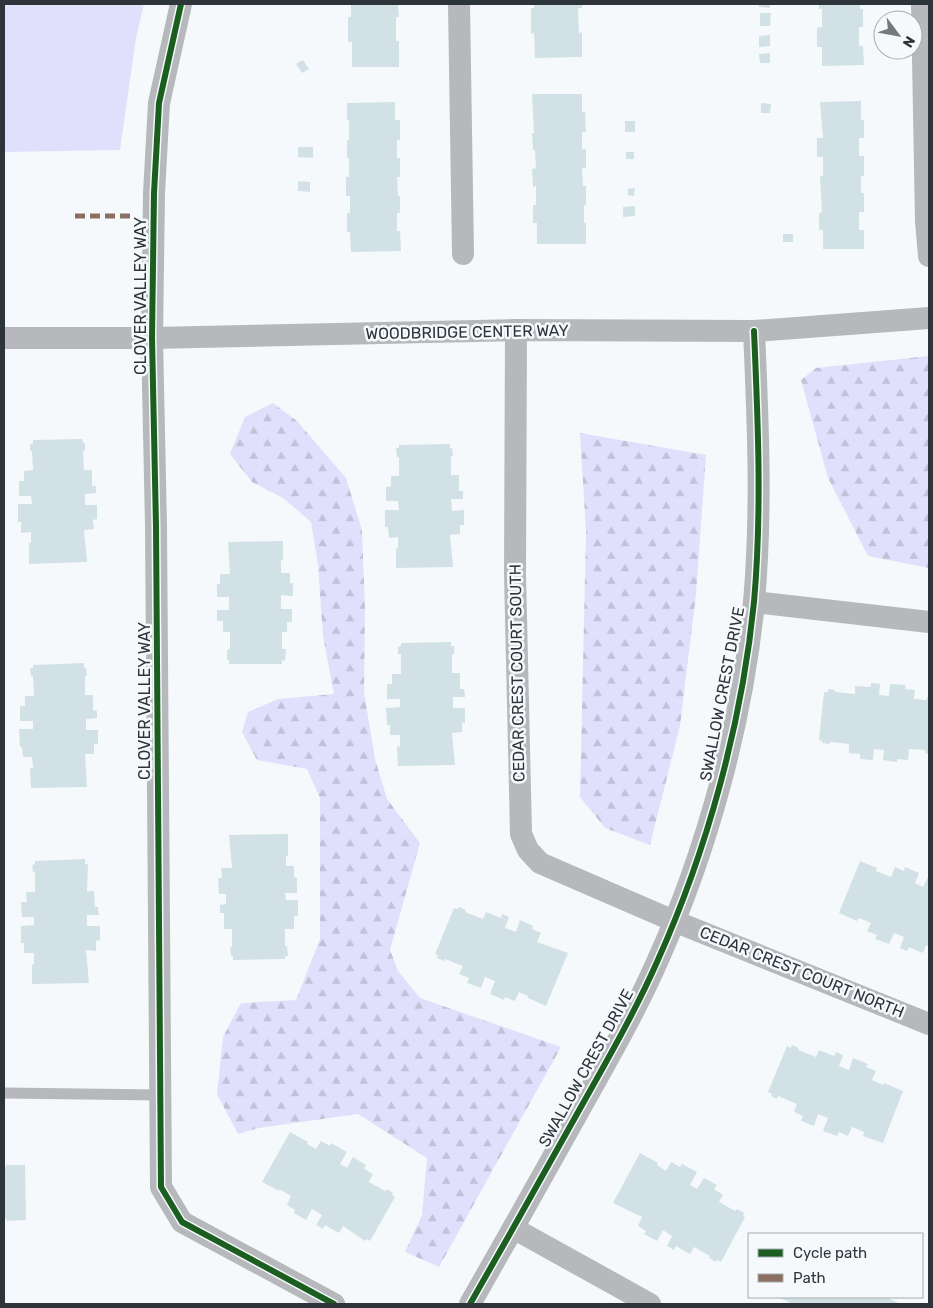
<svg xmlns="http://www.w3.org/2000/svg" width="933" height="1308" viewBox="0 0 933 1308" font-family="Rubik,sans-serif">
	<defs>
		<pattern id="forest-firs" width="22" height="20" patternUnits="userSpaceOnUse" patternTransform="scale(1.25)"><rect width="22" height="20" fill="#e1e0fc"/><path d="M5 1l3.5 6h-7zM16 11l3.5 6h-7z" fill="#c1c1d9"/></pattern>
	</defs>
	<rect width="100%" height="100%" fill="#f6f9fb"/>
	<!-- green -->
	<path fill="#e1e0fc" d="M4,4h140l-8,34 -16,112 -116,2z"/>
	<!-- forest -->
	<g fill="url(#forest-firs)">
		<path d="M929,356v212l-61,-12 -40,-78 -27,-98 15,-12z"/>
		<path d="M273,403l24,18 49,57 16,52 3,80 -1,82 11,67 12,40 33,44 -30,107 8,21 22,27 141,49 -122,220 -34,-15 17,-37 5,-57 -69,-44 -99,14 -21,6 -21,-40 6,-57 18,-34 55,-3 24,-61v-141l-13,-29 -50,-9 -15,-28 6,-20 30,-13 56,-5 -11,-58 -5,-71 -7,-43 -28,-24 -31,-16 -22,-28 15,-37z"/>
		<path d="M580,433l126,22 -10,139 -16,132 -30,119 -45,-17 -25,-31 6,-265z"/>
	</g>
	<!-- building -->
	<g fill="#d2e1e6">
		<path d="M351,4h47l1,13h-3v24h3v26h-47v-25h-4v-25h3z"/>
		<path d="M534,4h48v4h-4l1,25 3,-1v25l-47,1 -1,-25 -3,1v-26h3z"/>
		<path d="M759,4h11v4l-11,-1z"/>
		<path d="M819,4h41v5h3v18h-4v19h4l1,19 -42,1v-19h-5v-19l5,-1v-18h-3z"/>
		<path d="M760,13h11l-1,13h-10z"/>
		<path d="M770,35v11l-11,1v-11z"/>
		<path d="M770,53v10h-10l-1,-9z"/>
		<path d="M303,60l6,9 -7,4 -6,-9z"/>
		<path d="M532,94h50v18h3l1,20h-4v17h4v19h-4l1,18h3v19h-2v18h2v21h-49v-21h-4v-18h3v-19l-3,1 -1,-18 4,-1 -1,-18h-2l-1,-17h2z"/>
		<path d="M861,101v19h3v18h-5v18h5v20h-3v17h3v19h-5v18h5v19h-41v-19h-4v-17l3,-1 -2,-36h3v-19h-6v-19h6l-3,-36z"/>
		<path d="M395,102v18h5v20h-3v18h3v19h-3l1,19h2v17h-3v18h3l1,20 -50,1 -1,-20h-3v-19h3v-17h-4v-19h3v-19h-2v-18h2v-20h-2v-17z"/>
		<path d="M761,103l10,1 -1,9h-9z"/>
		<rect x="625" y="121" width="10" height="11"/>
		<path d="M298,147h15v11l-15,-1z"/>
		<rect x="626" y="152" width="8" height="7"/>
		<path d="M298,181l12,1v10l-12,-1z"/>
		<path d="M635,188l-1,8 -6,-1v-6z"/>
		<path d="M635,206v10l-12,1v-10z"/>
		<rect x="783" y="234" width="10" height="8"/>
		<path d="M82,439l1,4h2v8h-2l1,19h8v16h4v7l-11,1v11h12v14l-4,1 1,9 -10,1 3,32 -58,2v-21h2v-11l-10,1v-11h-3v-18h14l-1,-8h-12v-15h5v-10l9,-1 -1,-19h-2v-7h3v-4z"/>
		<path d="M450,444v4h2l1,8h-2v19h8v16h4v8h-12l1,12 12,-1v15h-4v9l-10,1 3,32 -57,1v-20l2,1v-12l-9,1 -1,-11h-3v-17h14l-1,-9h-12v-14l5,-1v-10h8v-19h-2l-1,-9h3v-3z"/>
		<path d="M283,541v19h-2v13h9v10h3v13l-12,-1v14h11v13h-5v10h-5v17h4l-1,12 -3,-1v4h-53v-4h-2v-10l3,-1v-17h-7v-11h-6v-11h12v-13h-12v-13h3v-10h10l-2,-32z"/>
		<path d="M451,642v4h3v8h-2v19h8v16h4l1,8h-12v11h12v15l-3,-1v10l-10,1 3,32 -57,1 -1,-20 3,1v-12h-10v-10h-3l-1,-17 14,-1v-8h-13v-15h5v-10h9v-20h-3v-7l3,-1v-3z"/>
		<path d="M84,663v5h2l1,8h-2v19h8v15l4,1v7l-11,1v11h12v14h-4v10h-9l2,33 -56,1 -1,-20h3l-1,-11h-9l-1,-10h-2l-1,-18h14v-8h-13v-15h5v-10h9l-1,-20h-2l-1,-8h3v-3z"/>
		<path d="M871,683l9,1 -1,11 10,1 1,-12 16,1 -1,4 10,1 -1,9 13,1v-3l2,1v56l-4,-1v-3l-16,-1 -1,11 -11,-1v3l-14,-2 1,-10 -10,-1 -1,11 -13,-1v-5l-11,-1v-9l-19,-2v2l-8,-1v-2l-3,-1 5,-48h4v-3l7,1v2l20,2v-8l16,1z"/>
		<path d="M288,834v22h-2v10h8v11l3,1v15h-12l1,7h12v16h-4v13h-9v17h2l1,10h-3v3l-52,1v-4h-2l-1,-9h2v-18h-8v-16h-4v-8l6,-1v-10h-7l-1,-16h4l-1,-10h11l-3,-33z"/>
		<path d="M85,859v5h3l-1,27h7l1,16h3l1,8h-12v11h13v14l-4,1v10l-10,-1 3,33 -57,1v-19l2,-1v-11h-10v-10h-3v-17l13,-1v-8h-12l-1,-15h6l-1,-10h9v-20h-2l-1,-7 3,-1v-3z"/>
		<path d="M860,861l17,7 -1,3 15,6 4,-10 9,4 1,-4 14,6 -4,10 8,4 5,-10h1v70l-3,-2 -3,8 -14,-6 -2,4 -7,-3 4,-11 -10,-4 -5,11 -14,-5 2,-4 -10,-4 4,-8 -12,-5 -2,3 -18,-8z"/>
		<path d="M459,907l7,3 -1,2 18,7 3,-7 15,6 1,-4 7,3 -4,11 11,4 4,-12 13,6 -1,3 9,4 -4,9 31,11 -22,53 -18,-8v-2l-9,-4 -4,9 -10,-4 -1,3 -14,-6 5,-13 -10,-4 -4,11 -14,-5 2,-5 -10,-4 4,-8 -18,-7 -1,2 -7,-3 1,-3 -3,-1 19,-46 3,1z"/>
		<path d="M792,1045l7,3 -1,2 18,7 3,-7 15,6 2,-4 7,3 -4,11 10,4 4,-12 15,6 -2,3 10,4 -4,9 11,5 1,-2 19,8 -20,52 -20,-7 1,-4 -12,-5 -4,9 -9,-4 -2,4 -14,-5 5,-13 -10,-4 -4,12 -13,-5 2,-5 -9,-4 3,-8 -19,-8 -1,3 -6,-3 1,-2 -4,-2 19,-46 4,2z"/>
		<path d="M290,1132l18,10 -1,2 9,5 5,-8 9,5 1,-3 16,9 -7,12 7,4 6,-11 13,8 -2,4 9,5 -4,8 16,9 2,-2 6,4 -1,2 3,2 -25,44 -3,-2 -2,2 -22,-15 -4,7 -14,-8 -2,4 -7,-4 6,-10 -10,-6 -6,11 -12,-7 1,-3 -8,-5 4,-9 -12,-7v2l-17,-9z"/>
		<path d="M640,1153l18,10 -1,2 9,6 5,-9 9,5 2,-3 15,8 -7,13 7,4 7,-11 13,7 -3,4 9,6 -4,7 16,9 2,-2 7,4 -1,3 2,1 -24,45 -4,-2 -1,2 -7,-4 1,-2 -16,-9 -4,7 -14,-8 -2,4 -7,-4 5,-10 -9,-6 -6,11 -13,-7 2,-3 -8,-5 4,-9 -29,-14z"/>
		<path d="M6,1165h19l1,55 -19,1v-2h-3v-52h2z"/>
		<path d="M779,1297h108l13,7h-108z"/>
	</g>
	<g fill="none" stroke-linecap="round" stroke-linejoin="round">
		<!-- service -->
		<path stroke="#b6b8bb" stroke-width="11" d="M4,1093l156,2"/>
		<!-- minor -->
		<g stroke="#b6b8bb" stroke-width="22">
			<path d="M181,4l-22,99 -5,90 -2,145 4,188 5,661 21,35 152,82"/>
			<path d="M459,4l4,250"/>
			<path d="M922,4l4,217 3,35"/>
			<path d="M516,330l-1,244 6,260 7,16 12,13 134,58 255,103"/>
			<path d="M4,338h148l364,-8 238,1 175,-13"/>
			<path d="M754,602l175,20"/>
			<path d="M513,1228l137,76"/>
			<path d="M470,1304c36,-63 72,-127 107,-190 28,-50 57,-100 80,-152 50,-111 85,-239 97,-360 8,-90 4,-181 0,-271"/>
		</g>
		<!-- quiet -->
		<path stroke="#8d6e63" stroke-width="5" stroke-dasharray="10 5" stroke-linecap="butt" d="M75,216h56"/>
		<!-- cycleway casing -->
		<g stroke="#f5f9fc" stroke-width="9">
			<g id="cycleway">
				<path d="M181,4l-22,99 -5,90 -2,145 4,188 5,661 21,35 152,82"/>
				<path d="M470,1304c36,-63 72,-127 107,-190 28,-50 57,-100 80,-152 50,-111 85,-239 97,-360 8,-90 4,-181 0,-271"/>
			</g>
		</g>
		<!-- cycleway -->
		<use href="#cycleway" stroke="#1b5e20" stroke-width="6"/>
	</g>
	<g text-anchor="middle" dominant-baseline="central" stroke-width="5" stroke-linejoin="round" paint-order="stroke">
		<!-- street labels -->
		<g font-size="16" fill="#2d353b" stroke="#f5f9fc">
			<text transform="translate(140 296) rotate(-90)">CLOVER VALLEY WAY</text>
			<text transform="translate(467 332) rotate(-1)">WOODBRIDGE CENTER WAY</text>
			<text transform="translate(517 673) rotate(-91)">CEDAR CREST COURT SOUTH</text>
			<text transform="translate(722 694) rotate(-79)">SWALLOW CREST DRIVE</text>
			<text transform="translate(144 701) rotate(-90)">CLOVER VALLEY WAY</text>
			<text transform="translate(802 972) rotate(22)">CEDAR CREST COURT NORTH</text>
			<text transform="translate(586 1068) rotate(-61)">SWALLOW CREST DRIVE</text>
		</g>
	</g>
	<!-- border -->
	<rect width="933" height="1308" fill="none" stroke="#2d353b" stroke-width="10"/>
	<!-- legend -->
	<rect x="748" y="1233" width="175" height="65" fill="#f5f9fc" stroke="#a5abaf"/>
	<rect x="758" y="1249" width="25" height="8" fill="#1b5e20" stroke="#a5abaf"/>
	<text x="793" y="1258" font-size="15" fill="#2d353b">Cycle path</text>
	<rect x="758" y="1274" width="25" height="8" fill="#8d6e63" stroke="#a5abaf"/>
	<text x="793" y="1283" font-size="15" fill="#2d353b">Path</text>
	<!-- north arrow -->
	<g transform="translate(898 35) rotate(122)"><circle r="24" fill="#f5f9fc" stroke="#a5abaf"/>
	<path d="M0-4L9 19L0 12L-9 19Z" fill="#737a7e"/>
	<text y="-8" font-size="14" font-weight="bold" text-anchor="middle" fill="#2d353b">N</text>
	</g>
</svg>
